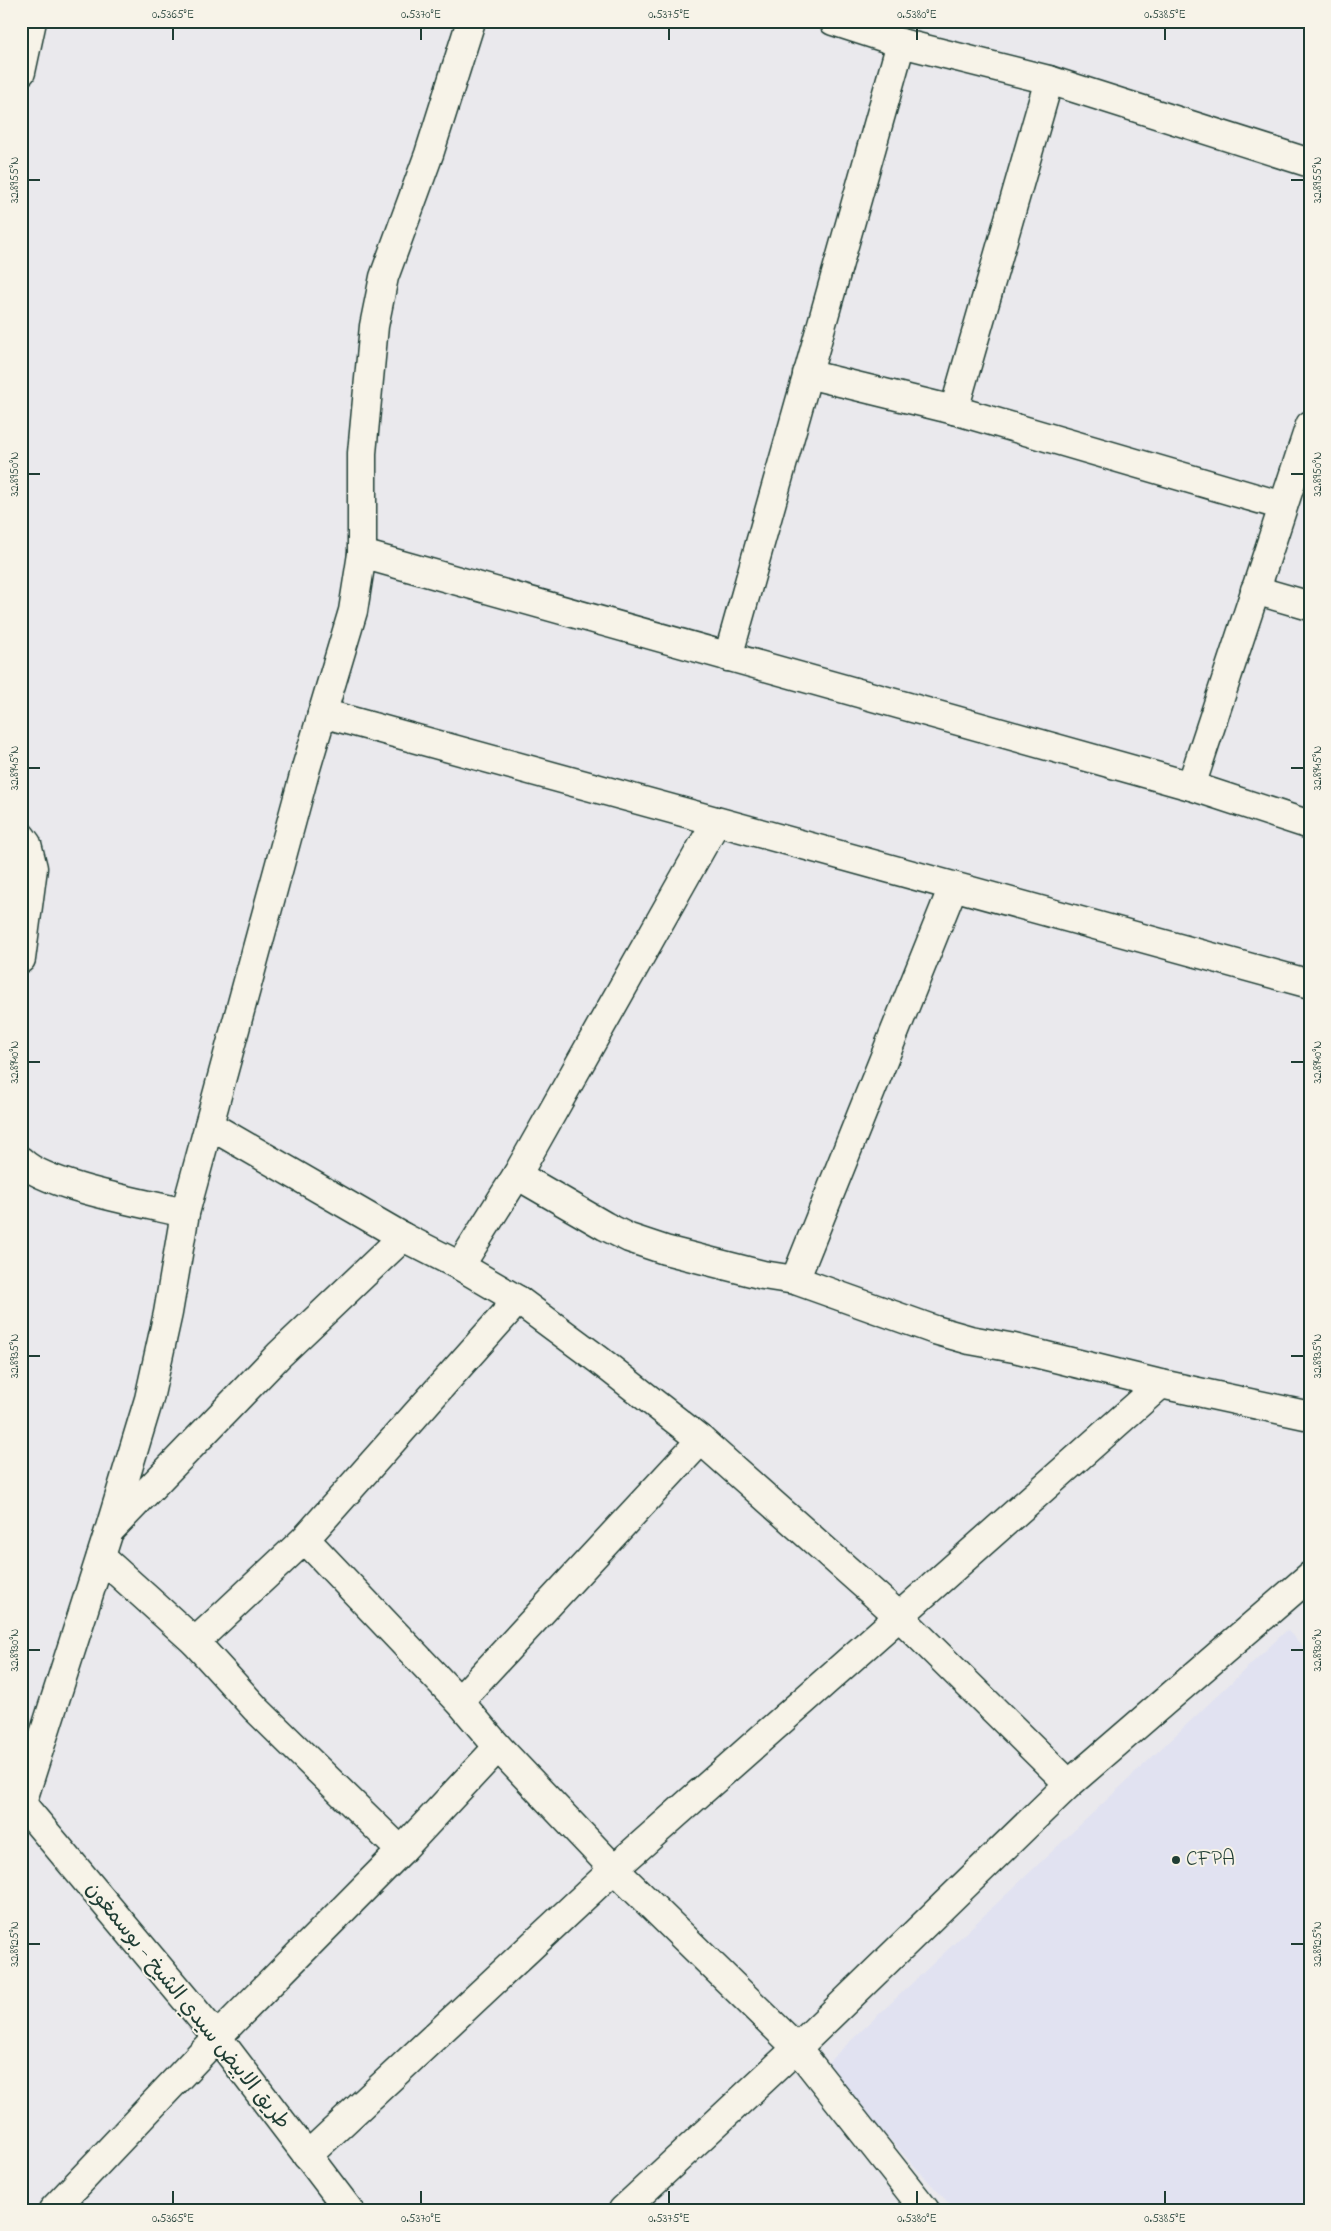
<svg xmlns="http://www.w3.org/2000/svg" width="1331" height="2231" viewBox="0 0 1331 2231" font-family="'Indie Flower','Playpen Sans Arabic',sans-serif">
	<rect width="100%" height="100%" fill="#eae9ed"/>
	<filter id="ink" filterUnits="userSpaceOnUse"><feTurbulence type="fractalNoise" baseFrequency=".02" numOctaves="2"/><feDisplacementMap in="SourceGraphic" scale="10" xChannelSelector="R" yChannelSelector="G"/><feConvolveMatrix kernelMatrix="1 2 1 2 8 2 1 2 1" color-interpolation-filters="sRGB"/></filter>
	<g filter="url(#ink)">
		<!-- built -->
		<path fill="#e1e2f1" d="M1287,1630l23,24v556h-355l-132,-143z"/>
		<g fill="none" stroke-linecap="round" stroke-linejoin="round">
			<!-- minor casing -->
			<g stroke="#1f3d34" stroke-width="31">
				<g id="minor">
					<path d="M833,21l68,22"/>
					<path d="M807,374l147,36 329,96"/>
					<path d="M954,410l95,-330"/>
					<path d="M362,554l829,232 119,39"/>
					<path d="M1255,590l55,16"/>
					<path d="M728,657l173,-614 148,37 261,83"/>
					<path d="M322,713l988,271"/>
					<path d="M1191,786l119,-361"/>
					<path d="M21,836l6,8 6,24 -12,91"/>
					<path d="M209,1125l194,112 57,29 58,34 81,60 102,80 198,176 170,168"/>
					<path d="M21,1161c24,25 126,43 164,52"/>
					<path d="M517,1175l88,51 24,12 36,12 98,25 32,5 140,50 35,10 44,8 147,36 149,32"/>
					<path d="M460,1266l57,-91 199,-353"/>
					<path d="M795,1280l158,-393"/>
					<path d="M112,1528l167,-173 124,-118"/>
					<path d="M305,1539l154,162 39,46 116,122 183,179 128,162"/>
					<path d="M101,1557l94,85"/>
					<path d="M459,1701l242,-261"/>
					<path d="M22,1804l195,233 132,173"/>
					<path d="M21,1806l88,-275 40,-132 19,-86 17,-100 121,-445 47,-157 9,-57v-101l12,-127 10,-49 45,-123 42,-133"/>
					<path d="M401,1851l-145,-142 -61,-67 110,-103 213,-239"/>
					<path d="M307,2156l307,-287 547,-485"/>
					<path d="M53,2210l164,-173 184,-186 97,-104"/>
					<path d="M623,2210l174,-162 272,-264 241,-208"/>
				</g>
			</g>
			<!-- tertiary casing -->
			<g stroke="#1f3d34" stroke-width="31">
				<path id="tertiary" d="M21,72l11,-51"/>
			</g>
			<!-- minor -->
			<use href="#minor" stroke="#f7f3e8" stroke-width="28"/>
			<!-- tertiary -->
			<use href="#tertiary" stroke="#f7f3e8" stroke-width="28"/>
		</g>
	</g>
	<!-- ticks -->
	<path fill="none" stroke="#1f3d34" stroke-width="2" d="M173,28v12M421,28v12M669,28v12M917,28v12M1165,28v12M28,180h12M1291,180h13M28,474h12M1291,474h13M28,768h12M1291,768h13M28,1062h12M1291,1062h13M28,1356h12M1291,1356h13M28,1650h12M1291,1650h13M28,1944h12M1291,1944h13M173,2191v13M421,2191v13M669,2191v13M917,2191v13M1165,2191v13"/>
	<!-- markers -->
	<circle fill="#1f3d34" stroke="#f7f3e8" stroke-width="2" cx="1176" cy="1860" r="5"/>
	<g text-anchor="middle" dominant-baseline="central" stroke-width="4" stroke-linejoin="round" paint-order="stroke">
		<!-- poi labels -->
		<g font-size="21" fill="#1f3d34" stroke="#f7f3e8" text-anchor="start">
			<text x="1186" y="1860">CFPA</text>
		</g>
		<!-- street labels -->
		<g font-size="21" fill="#1f3d34" stroke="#f7f3e8">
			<text transform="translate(187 2006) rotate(51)">طريق الابيض سيدي الشيخ - بوسمغون</text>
		</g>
	</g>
	<!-- margin -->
	<rect width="1331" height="2231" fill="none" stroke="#f7f3e8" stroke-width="55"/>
	<rect x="28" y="28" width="1276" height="2176" fill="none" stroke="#1f3d34" stroke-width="2"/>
	<g font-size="12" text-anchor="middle" fill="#1f3d34">
		<text x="173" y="18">0.5365°E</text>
		<text x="421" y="18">0.5370°E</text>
		<text x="669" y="18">0.5375°E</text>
		<text x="917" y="18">0.5380°E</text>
		<text x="1165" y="18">0.5385°E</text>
		<text transform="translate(14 180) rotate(-90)" y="4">32.8955°N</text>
		<text transform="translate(1317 180) rotate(-90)" y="4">32.8955°N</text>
		<text transform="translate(14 474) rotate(-90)" y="4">32.8950°N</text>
		<text transform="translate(1317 474) rotate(-90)" y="4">32.8950°N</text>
		<text transform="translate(14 768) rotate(-90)" y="4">32.8945°N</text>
		<text transform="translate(1317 768) rotate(-90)" y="4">32.8945°N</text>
		<text transform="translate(14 1062) rotate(-90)" y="4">32.8940°N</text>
		<text transform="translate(1317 1062) rotate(-90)" y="4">32.8940°N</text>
		<text transform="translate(14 1356) rotate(-90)" y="4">32.8935°N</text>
		<text transform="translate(1317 1356) rotate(-90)" y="4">32.8935°N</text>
		<text transform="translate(14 1650) rotate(-90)" y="4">32.8930°N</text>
		<text transform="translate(1317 1650) rotate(-90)" y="4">32.8930°N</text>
		<text transform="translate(14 1944) rotate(-90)" y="4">32.8925°N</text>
		<text transform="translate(1317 1944) rotate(-90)" y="4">32.8925°N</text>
		<text x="173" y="2222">0.5365°E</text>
		<text x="421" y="2222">0.5370°E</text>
		<text x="669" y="2222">0.5375°E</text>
		<text x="917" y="2222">0.5380°E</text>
		<text x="1165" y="2222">0.5385°E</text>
	</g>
</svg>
